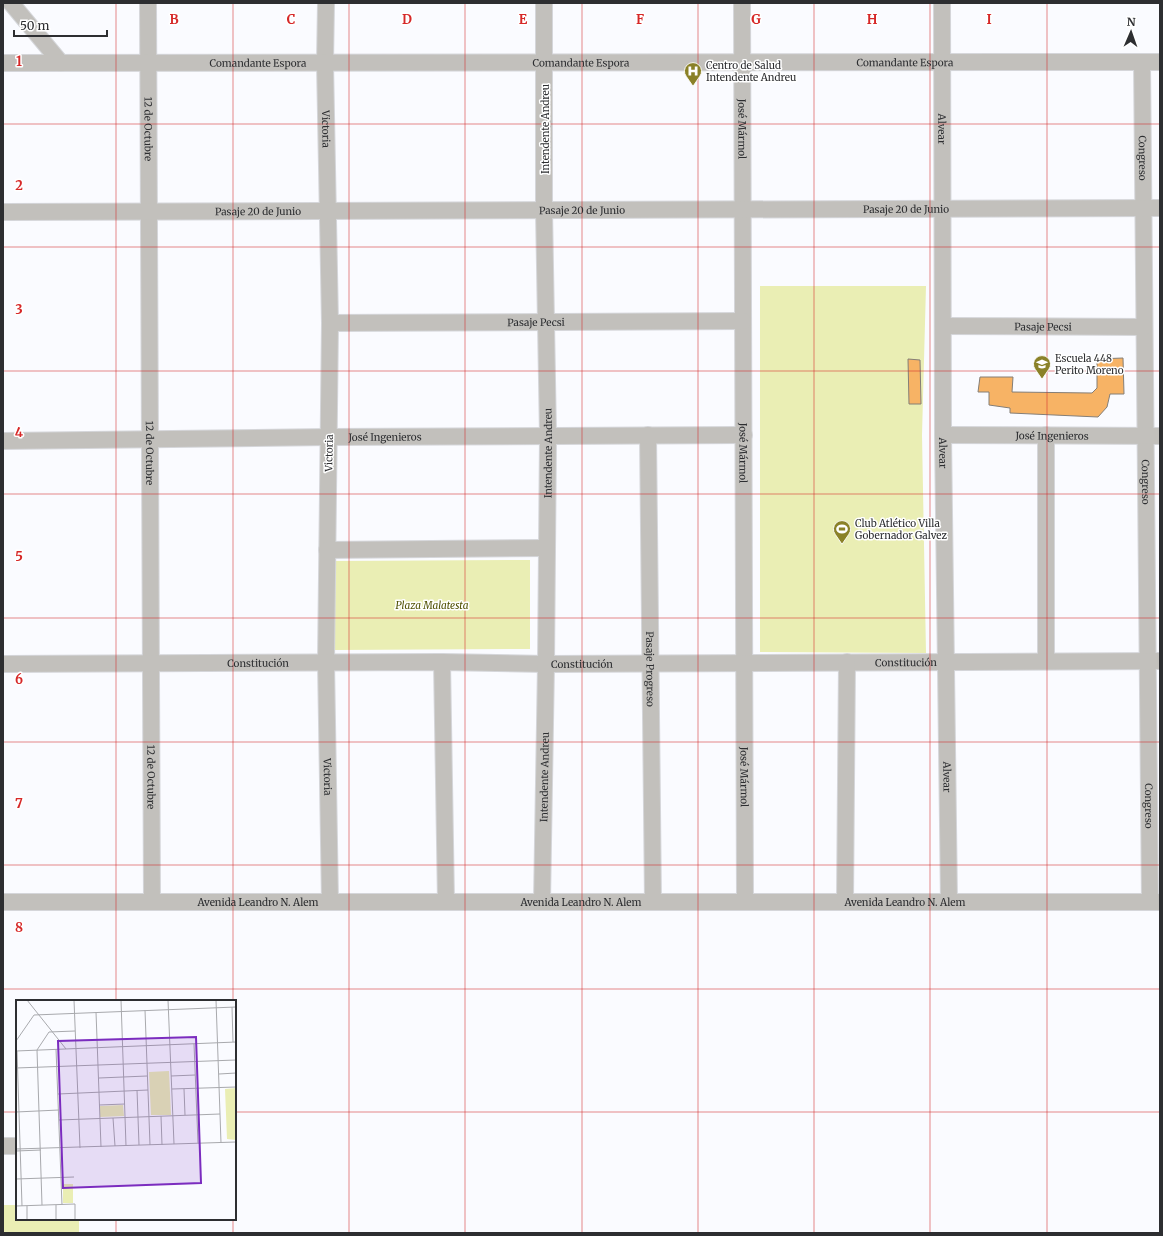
<svg xmlns="http://www.w3.org/2000/svg" width="1163" height="1236" viewBox="0 0 1163 1236" font-family="Merriweather,serif">
	<rect width="100%" height="100%" fill="#fafbff"/>
	<!-- green -->
	<g fill="#eaeeb4">
		<path d="M760,286h166l-4,149 4,218 -166,-1z"/>
		<path d="M530,560v89l-196,1 -1,-89z"/>
		<path d="M3,1205h14v14h62v14h-76z"/>
	</g>
	<!-- building -->
	<g fill="#f7b365" stroke="#847e77">
		<path d="M1123,358l1,36h-14l-3,13 -9,10 -88,-4v-5l-21,-3v-13h-11l2,-15h33l-1,15 80,1 5,-5v-29z"/>
		<path d="M908,359l12,1 1,44h-12z"/>
	</g>
	<g fill="none" stroke-linecap="round" stroke-linejoin="round">
		<!-- minor casing -->
		<g stroke="#d5d6da" stroke-width="18">
			<g id="minor">
				<path d="M11,3l50,60"/>
				<path id="s1" d="M148,3l4,899"/>
				<path id="s2" d="M326,3l-1,60 5,260 -4,339 4,240"/>
				<path id="s3" d="M742,3l3,899"/>
				<path id="s4" d="M942,3l1,432 6,467"/>
				<path id="s5" d="M1142,62l8,840"/>
				<path id="s6" d="M3,63l1157,-1"/>
				<path id="s7" d="M3,212l1157,-4"/>
				<path id="s8" d="M330,323l413,-2"/>
				<path id="s9" d="M943,326l201,1"/>
				<path id="s10" d="M648,435l5,467"/>
				<path id="s11" d="M943,435l217,1"/>
				<path d="M1046,435v226"/>
				<path id="s12" d="M3,441l326,-4 415,-2"/>
				<path d="M327,550l219,-2"/>
				<path d="M442,662l4,240"/>
				<path id="s13" d="M3,664l439,-2 104,2 614,-3"/>
				<path id="s14" d="M3,902h1157"/>
				<path id="s15" d="M542,902l4,-238 2,-228 -4,-226v-207"/>
				<path d="M845,902l2,-240"/>
				<path d="M3,1146h14"/>
			</g>
		</g>
		<!-- minor -->
		<use href="#minor" stroke="#c2c0bc" stroke-width="16"/>
	</g>
	<!-- grid -->
	<path fill="none" stroke="#d62828" stroke-width="1" stroke-opacity="0.55" d="M116,3v998M233,3v998M349,3v1230M465,3v1230M582,3v1230M698,3v1230M814,3v1230M930,3v1230M1047,3v1230M3,124h1157M3,247h1157M3,371h1157M3,494h1157M3,618h1157M3,742h1157M3,865h1157M3,989h1157M3,1112h14M235,1112h925M116,1219v14M233,1219v14"/>
	<!-- icons -->
	<defs>
		<g id="hospital-pin" transform="scale(0.9)"><path d="M0 17L-7.5 6A9.5 9.5 0 1 1 7.5 6Z" fill="#8a8128" stroke="#fff"/><path d="M-5-5h3v3.5h4V-5h3V5h-3V1.5h-4V5h-3Z" fill="#fff"/></g>
		<g id="school-pin" transform="scale(0.9)"><path d="M0 17L-7.5 6A9.5 9.5 0 1 1 7.5 6Z" fill="#8a8128" stroke="#fff"/><path d="M0-5L7-2L0 1L-7-2ZM-4 1L0 2.5L4 1V4Q0 6-4 4Z" fill="#fff"/></g>
		<g id="stadium-pin" transform="scale(0.9)"><path d="M0 17L-7.5 6A9.5 9.5 0 1 1 7.5 6Z" fill="#8a8128" stroke="#fff"/><path d="M0-5a6.5 5 0 1 0 0 10a6.5 5 0 1 0 0-10ZM-3.5-1.8h7v3.6h-7Z" fill="#fff"/></g>
	</defs>
	<g fill-rule="evenodd">
		<use href="#hospital-pin" x="693" y="71"/>
		<use href="#school-pin" x="1042" y="364"/>
		<use href="#stadium-pin" x="842" y="529"/>
	</g>
	<g text-anchor="middle" dominant-baseline="central" stroke-width="3" stroke-linejoin="round" paint-order="stroke">
		<!-- street labels -->
		<g font-size="10" fill="#2d2e31" stroke="#fff">
			<text stroke="none"><textPath href="#s6" startOffset="578">Comandante Espora</textPath></text>
			<text stroke="none"><textPath href="#s6" startOffset="902">Comandante Espora</textPath></text>
			<text stroke="none"><textPath href="#s6" startOffset="255">Comandante Espora</textPath></text>
			<text stroke="none"><textPath href="#s1" startOffset="126">12 de Octubre</textPath></text>
			<text stroke="none"><textPath href="#s2" startOffset="126">Victoria</textPath></text>
			<text transform="translate(545 129) rotate(-90)">Intendente Andreu</text>
			<text stroke="none"><textPath href="#s3" startOffset="126">José Mármol</textPath></text>
			<text stroke="none"><textPath href="#s4" startOffset="126">Alvear</textPath></text>
			<text stroke="none"><textPath href="#s5" startOffset="96">Congreso</textPath></text>
			<text stroke="none"><textPath href="#s7" startOffset="903">Pasaje 20 de Junio</textPath></text>
			<text stroke="none"><textPath href="#s7" startOffset="579">Pasaje 20 de Junio</textPath></text>
			<text stroke="none"><textPath href="#s7" startOffset="255">Pasaje 20 de Junio</textPath></text>
			<text stroke="none"><textPath href="#s8" startOffset="206">Pasaje Pecsi</textPath></text>
			<text stroke="none"><textPath href="#s9" startOffset="100">Pasaje Pecsi</textPath></text>
			<text stroke="none"><textPath href="#s11" startOffset="109">José Ingenieros</textPath></text>
			<text stroke="none"><textPath href="#s12" startOffset="382">José Ingenieros</textPath></text>
			<text stroke="none"><textPath href="#s1" startOffset="450">12 de Octubre</textPath></text>
			<text transform="translate(329 453) rotate(-89)">Victoria</text>
			<text stroke="none"><textPath href="#s15" startOffset="449">Intendente Andreu</textPath></text>
			<text stroke="none"><textPath href="#s3" startOffset="450">José Mármol</textPath></text>
			<text stroke="none"><textPath href="#s4" startOffset="450">Alvear</textPath></text>
			<text stroke="none"><textPath href="#s5" startOffset="420">Congreso</textPath></text>
			<text stroke="none"><textPath href="#s13" startOffset="903">Constitución</textPath></text>
			<text stroke="none"><textPath href="#s13" startOffset="255">Constitución</textPath></text>
			<text stroke="none"><textPath href="#s13" startOffset="579">Constitución</textPath></text>
			<text stroke="none"><textPath href="#s10" startOffset="234">Pasaje Progreso</textPath></text>
			<text stroke="none"><textPath href="#s4" startOffset="774">Alvear</textPath></text>
			<text stroke="none"><textPath href="#s1" startOffset="774">12 de Octubre</textPath></text>
			<text stroke="none"><textPath href="#s2" startOffset="774">Victoria</textPath></text>
			<text stroke="none"><textPath href="#s15" startOffset="125">Intendente Andreu</textPath></text>
			<text stroke="none"><textPath href="#s3" startOffset="774">José Mármol</textPath></text>
			<text stroke="none"><textPath href="#s5" startOffset="744">Congreso</textPath></text>
			<text stroke="none"><textPath href="#s14" startOffset="255">Avenida Leandro N. Alem</textPath></text>
			<text stroke="none"><textPath href="#s14" startOffset="578">Avenida Leandro N. Alem</textPath></text>
			<text stroke="none"><textPath href="#s14" startOffset="902">Avenida Leandro N. Alem</textPath></text>
		</g>
		<!-- poi labels -->
		<g font-size="10" fill="#2d2e31" stroke="#fff" text-anchor="start">
			<text x="706" y="65">Centro de Salud<tspan x="706" dy="12">Intendente Andreu</tspan></text>
			<text x="1055" y="358">Escuela 448<tspan x="1055" dy="12">Perito Moreno</tspan></text>
			<text x="855" y="523">Club Atlético Villa<tspan x="855" dy="12">Gobernador Galvez</tspan></text>
		</g>
		<!-- park labels -->
		<g font-size="10" font-style="italic" fill="#4f5000" stroke="#fff">
			<text x="432" y="605">Plaza Malatesta</text>
		</g>
	</g>
	<!-- overview -->
	<g transform="translate(16 1000)">
		<rect width="220" height="220" fill="#fafbff"/>
		<path d="M153,71l2,44h-20l-2,-43zM220,88v52l-9,-1 -2,-50zM107,105l1,11 -24,1v-11zM47,184h10v19h-10z" fill="#eaeeb4"/>
		<path fill="none" stroke="#a8a9ad" stroke-width="1" d="M11,0l39,49M58,0l6,148M105,0l5,146M152,0l6,144M200,0l5,143M216,7l1,35M129,10l5,135M80,12l5,135M0,41l18,-26 202,-8M178,44l4,99M40,49l6,156M0,51l220,-9M1,51l5,155M0,68l220,-8M203,74l17,-1M155,76l24,-1M83,78l48,-2M156,89l64,-2M168,89l1,26M121,90l2,55M42,94l90,-4M83,105l26,-1M0,112l43,-2M145,116l1,29M97,118l2,28M43,120l161,-6M0,149l220,-7M0,151l25,-1M0,179l58,-2M26,205l-5,-155 12,-18 26,-1M40,205v15M0,206l59,-2v16M11,206v14"/>
		<path fill="#7b2cbf" fill-opacity="0.15" stroke="#7b2cbf" stroke-width="2" d="M180,37l5,146 -138,5 -5,-147z"/>
		<rect width="220" height="220" fill="none" stroke="#2d2e31" stroke-width="2"/>
	</g>
	<g font-size="13" text-anchor="middle" font-weight="bold" fill="#d62828" stroke="#fff" stroke-width="3" stroke-linejoin="round" paint-order="stroke">
		<text x="174" y="24">B</text>
		<text x="291" y="24">C</text>
		<text x="407" y="24">D</text>
		<text x="523" y="24">E</text>
		<text x="640" y="24">F</text>
		<text x="756" y="24">G</text>
		<text x="872" y="24">H</text>
		<text x="989" y="24">I</text>
		<text x="19" y="66">1</text>
		<text x="19" y="190">2</text>
		<text x="19" y="314">3</text>
		<text x="19" y="437">4</text>
		<text x="19" y="561">5</text>
		<text x="19" y="684">6</text>
		<text x="19" y="808">7</text>
		<text x="19" y="932">8</text>
	</g>
	<!-- border -->
	<rect width="1163" height="1236" fill="none" stroke="#2d2e31" stroke-width="8"/>
	<!-- north arrow -->
	<g transform="translate(1131 32) rotate(2)" stroke="#ffffff" stroke-width="3" paint-order="stroke">
	<path d="M0-3L7 15L0 10L-7 15Z" fill="#2d2e31"/>
	<text y="-6" font-size="11" font-weight="bold" text-anchor="middle" fill="#2d2e31">N</text>
	</g>
	<!-- scale -->
	<path d="M14 30v6h93v-6" fill="none" stroke="#2d2e31" stroke-width="2"/>
	<text x="20" y="30" font-size="12" fill="#2d2e31" stroke="#ffffff" stroke-width="3" paint-order="stroke">50 m</text>
</svg>
